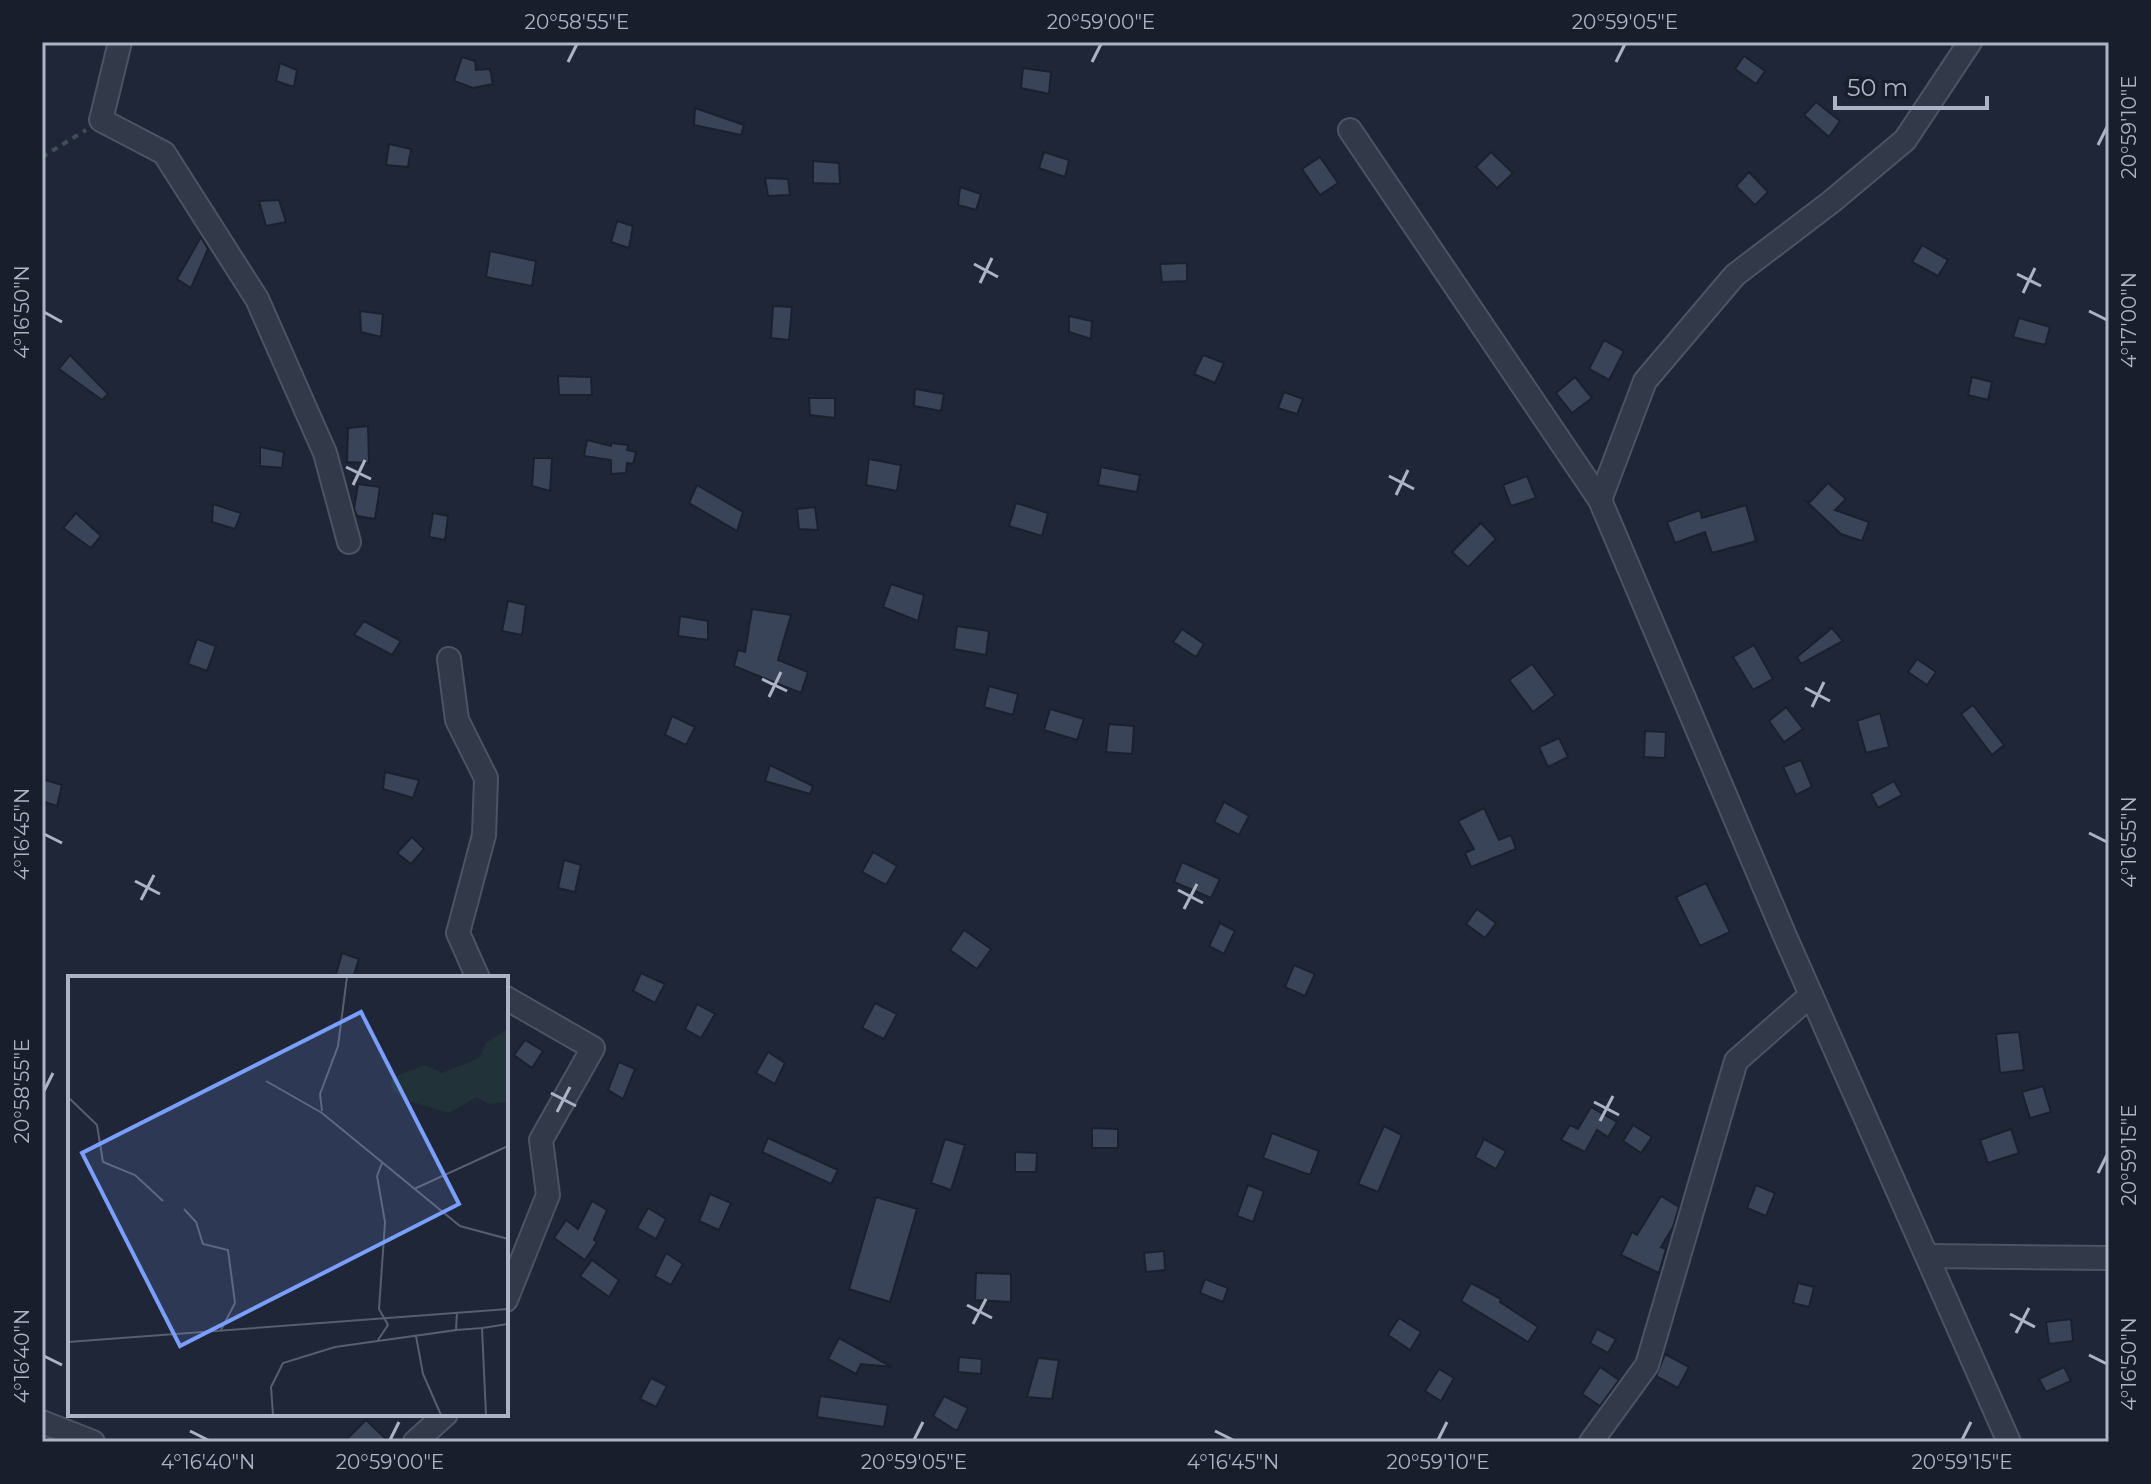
<svg xmlns="http://www.w3.org/2000/svg" width="2151" height="1484" viewBox="0 0 2151 1484" font-family="Montserrat,sans-serif">
	<rect width="100%" height="100%" fill="#1f2637"/>
	<!-- building -->
	<g fill="#3a4458" stroke="#1a202e" stroke-width="2">
		<path d="M1744,56l21,15 -9,13 -21,-15z"/>
		<path d="M462,57l13,4 1,9 14,-1 3,15 -20,4 -19,-7z"/>
		<path d="M280,63l17,7 -3,17 -18,-6z"/>
		<path d="M1023,68l28,4 -2,22 -28,-6z"/>
		<path d="M1816,102l24,19 -11,16 -25,-22z"/>
		<path d="M695,108l49,17 -3,10 -47,-10z"/>
		<path d="M389,144l22,5 -3,18 -22,-2z"/>
		<path d="M1044,152l25,8 -4,17 -26,-9z"/>
		<path d="M1491,152l22,21 -16,15 -21,-21z"/>
		<path d="M1320,157l18,26 -18,12 -18,-26z"/>
		<path d="M813,161l26,2 1,21 -27,-1z"/>
		<path d="M1749,172l19,20 -13,13 -19,-19z"/>
		<path d="M765,178l23,1 2,16 -22,1z"/>
		<path d="M960,187l21,7 -5,16 -18,-5z"/>
		<path d="M279,200l7,22 -20,4 -7,-25z"/>
		<path d="M617,221l16,5 -4,22 -18,-6z"/>
		<path d="M201,237l7,12 -17,39 -14,-9z"/>
		<path d="M1922,245l26,15 -10,16 -26,-14z"/>
		<path d="M490,251l46,10 -4,25 -46,-9z"/>
		<path d="M1187,263v18l-25,1 -2,-18z"/>
		<path d="M773,306l19,1 -3,33 -18,-2z"/>
		<path d="M360,311l23,3 -2,23 -20,-5z"/>
		<path d="M1069,316l23,5 -1,18 -22,-7z"/>
		<path d="M2019,318l31,9 -5,18 -32,-8z"/>
		<path d="M1604,340l20,11 -15,29 -20,-11z"/>
		<path d="M70,355l38,39 -6,6 -43,-31z"/>
		<path d="M1203,355l21,8 -9,20 -21,-9z"/>
		<path d="M558,376l33,1 1,18h-33z"/>
		<path d="M1575,377l17,21 -20,15 -16,-20z"/>
		<path d="M1972,377l20,5 -4,18 -20,-5z"/>
		<path d="M915,389l29,5 -3,17 -27,-5z"/>
		<path d="M1284,392l19,7 -6,15 -19,-6z"/>
		<path d="M809,398h26v20l-25,-3z"/>
		<path d="M368,426l1,37 -22,-1 1,-34z"/>
		<path d="M587,440l24,6v-3l17,2 -1,5 9,2 -3,12 -6,-1 -1,10 -15,1v-14l-27,-4z"/>
		<path d="M260,447l24,5 -2,16 -22,-2z"/>
		<path d="M534,458h18l-2,33 -18,-5z"/>
		<path d="M869,459l32,6 -4,26 -31,-6z"/>
		<path d="M1101,467l39,8 -3,17 -39,-7z"/>
		<path d="M1527,476l9,22 -25,8 -8,-21z"/>
		<path d="M1828,483l18,16 -11,11 34,12 -7,19 -21,-7 -35,-33 4,1z"/>
		<path d="M358,484l22,3 -5,32 -18,-3 -3,-7z"/>
		<path d="M697,485l46,27 -6,19 -48,-28z"/>
		<path d="M1016,503l32,10 -6,23 -33,-10z"/>
		<path d="M213,504l28,9 -6,16 -23,-7z"/>
		<path d="M1746,505l10,36 -44,12 -7,-21 -30,11 -8,-21 33,-12 2,8z"/>
		<path d="M815,507l3,23 -19,-1 -2,-20z"/>
		<path d="M76,513l25,23 -10,12 -28,-20z"/>
		<path d="M433,513l15,3 -3,24 -16,-3z"/>
		<path d="M1481,523l15,16 -28,28 -16,-15z"/>
		<path d="M891,584l33,11 -6,26 -35,-14z"/>
		<path d="M508,601l18,4 -4,30 -20,-4z"/>
		<path d="M752,609l39,6 -13,45 30,12 -7,21 -67,-27 4,-16 7,2z"/>
		<path d="M680,616l28,5v19l-30,-4z"/>
		<path d="M364,621l37,20 -9,14 -38,-20z"/>
		<path d="M957,626l32,5 -3,24 -32,-6z"/>
		<path d="M1832,628l11,13 -42,23 -4,-7z"/>
		<path d="M1182,629l22,15 -8,13 -23,-15z"/>
		<path d="M197,639l19,7 -9,25 -19,-7z"/>
		<path d="M1754,645l19,34 -20,11 -20,-33z"/>
		<path d="M1917,659l19,13 -9,13 -19,-13z"/>
		<path d="M1532,664l23,31 -22,17 -24,-32z"/>
		<path d="M989,686l29,8 -5,21 -29,-8z"/>
		<path d="M1973,705l31,40 -12,10 -31,-41z"/>
		<path d="M1786,707l17,22 -19,13 -15,-21z"/>
		<path d="M1050,709l34,10 -7,21 -33,-10z"/>
		<path d="M1880,713l9,34 -23,6 -9,-32z"/>
		<path d="M672,716l23,11 -9,18 -21,-10z"/>
		<path d="M1109,724l25,2 -2,28 -26,-2z"/>
		<path d="M1645,731l21,1 -1,26 -21,-1z"/>
		<path d="M1559,738l9,19 -20,10 -9,-20z"/>
		<path d="M1801,760l11,27 -16,8 -13,-28z"/>
		<path d="M770,765l43,21 -3,8 -45,-13z"/>
		<path d="M385,772l34,8 -6,18 -30,-9z"/>
		<path d="M42,779l20,6 -5,21 -15,-5z"/>
		<path d="M1894,781l8,14 -24,13 -7,-14z"/>
		<path d="M1224,802l25,14 -10,19 -25,-13z"/>
		<path d="M1484,808l15,32 12,-5 5,14 -45,18 -6,-14 9,-4 -16,-28z"/>
		<path d="M412,837l12,12 -13,15 -14,-11z"/>
		<path d="M873,852l24,14 -11,19 -24,-13z"/>
		<path d="M564,860l17,5 -6,27 -17,-4z"/>
		<path d="M1182,862l38,17 -9,19 -37,-16z"/>
		<path d="M1706,883l24,49 -30,14 -24,-49z"/>
		<path d="M1477,909l19,14 -11,15 -19,-14z"/>
		<path d="M1220,923l15,8 -11,23 -15,-8z"/>
		<path d="M964,930l27,19 -14,20 -27,-19z"/>
		<path d="M342,953l17,6 -6,19h-18z"/>
		<path d="M1294,965l21,9 -10,22 -20,-9z"/>
		<path d="M641,973l24,11 -10,19 -22,-12z"/>
		<path d="M875,1003l22,11 -13,25 -22,-11z"/>
		<path d="M697,1004l18,10 -14,24 -16,-9z"/>
		<path d="M2019,1032l5,38 -24,3 -4,-39z"/>
		<path d="M525,1040l18,11 -11,17 -18,-13z"/>
		<path d="M768,1052l17,11 -10,21 -19,-11z"/>
		<path d="M619,1062l16,7 -12,30 -15,-9z"/>
		<path d="M2043,1086l8,26 -21,6 -8,-26z"/>
		<path d="M1591,1107l26,15 -9,15 -11,-7 -12,22 -24,-12 9,-15 8,4z"/>
		<path d="M1633,1125l19,12 -11,16 -18,-12z"/>
		<path d="M1384,1126l18,9 -24,57 -20,-8z"/>
		<path d="M1092,1128l26,1v19h-26z"/>
		<path d="M2011,1129l8,24 -31,10 -8,-23z"/>
		<path d="M1272,1133l47,18 -9,24 -47,-17z"/>
		<path d="M768,1138l70,32 -7,14 -69,-32z"/>
		<path d="M945,1139l20,6 -14,45 -20,-7z"/>
		<path d="M1484,1139l22,12 -10,18 -21,-12z"/>
		<path d="M1015,1152l22,1 -1,19h-21z"/>
		<path d="M1248,1185l16,6 -11,31 -16,-6z"/>
		<path d="M1756,1185l19,8 -9,23 -19,-8z"/>
		<path d="M710,1194l21,9 -12,27 -20,-9z"/>
		<path d="M1661,1196l18,11 -6,20 -12,20 5,2 -7,24 -38,-18 11,-23 5,3z"/>
		<path d="M876,1197l41,12 -27,93 -41,-13z"/>
		<path d="M592,1201l15,9 -13,30 3,2 -12,18 -31,-22 12,-18 12,9z"/>
		<path d="M648,1208l18,11 -10,20 -19,-11z"/>
		<path d="M1164,1251l1,19 -19,2 -2,-19z"/>
		<path d="M666,1253l17,11 -12,21 -16,-9z"/>
		<path d="M592,1260l27,20 -10,17 -29,-21z"/>
		<path d="M976,1273l35,1v28l-36,-2z"/>
		<path d="M1205,1279l23,9 -5,14 -23,-9z"/>
		<path d="M1471,1283l30,16 -1,3 38,25 -10,15 -67,-41z"/>
		<path d="M1798,1283l16,4 -5,20 -16,-4z"/>
		<path d="M1399,1318l22,14 -11,18 -22,-15z"/>
		<path d="M2071,1319l2,22 -24,3 -3,-22z"/>
		<path d="M1597,1329l19,10 -8,14 -18,-10z"/>
		<path d="M839,1338l53,29 -31,-3 -5,10 -28,-15z"/>
		<path d="M1665,1354l24,13 -11,21 -22,-12z"/>
		<path d="M959,1357l23,2 -1,15 -23,-2z"/>
		<path d="M1038,1358l21,2 -7,39 -25,-2z"/>
		<path d="M1600,1367l19,13 -19,26 -18,-12z"/>
		<path d="M2064,1367l7,14 -25,11 -7,-13z"/>
		<path d="M1439,1369l15,9 -13,23 -16,-10z"/>
		<path d="M651,1378l16,8 -11,21 -16,-8z"/>
		<path d="M820,1396l68,9 -4,22 -67,-10z"/>
		<path d="M944,1396l24,12 -11,23 -24,-15z"/>
		<path d="M366,1420l23,22h-45z"/>
	</g>
	<g fill="none" stroke-linecap="round" stroke-linejoin="round">
		<!-- minor casing -->
		<g stroke="#4d5363" stroke-width="26">
			<g id="minor">
				<path d="M120,42l-19,78 63,33 93,146 68,154 24,89"/>
				<path d="M1350,130l250,370 185,436 224,506"/>
				<path d="M1600,500l45,-119 90,-106 96,-73 74,-62 65,-98"/>
				<path d="M449,659l8,61 29,58 -2,57 -26,98 20,45"/>
				<path d="M506,998l87,50 -52,92 7,55 -42,105"/>
				<path d="M1927,1256l182,2"/>
				<path d="M42,1422l51,20"/>
				<path d="M415,1442l31,-28"/>
				<path d="M1591,1442l56,-77 89,-304 75,-66"/>
			</g>
		</g>
		<!-- path -->
		<path stroke="#3e5056" stroke-width="4" stroke-dasharray="6 6" stroke-linecap="butt" d="M42,157l44,-27"/>
		<!-- minor -->
		<use href="#minor" stroke="#323948" stroke-width="22"/>
	</g>
	<!-- ticks -->
	<path fill="none" stroke="#acb3c5" stroke-width="3" d="M568,62l9,-18M1092,62l9,-18M1616,62l9,-18M2098,145l9,-18M974,264l24,13M2017,274l24,12M980,283l12,-25M2023,293l12,-25M2089,311l18,9M44,312l18,10M346,467l25,12M1389,476l25,13M353,485l12,-25M1396,495l12,-25M762,679l25,12M1805,688l25,13M769,697l12,-25M1812,707l12,-25M2089,833l18,9M44,834l18,9M135,881l25,13M1178,890l25,13M141,900l13,-25M1184,909l13,-25M44,1091l9,-18M551,1093l25,13M1594,1102l25,13M557,1112l13,-25M1600,1121l13,-25M2098,1173l9,-18M967,1305l25,13M2010,1314l25,13M973,1324l13,-25M2016,1333l13,-25M2089,1355l18,9M44,1356l18,9M190,1431l18,9M1215,1431l18,9M390,1440l9,-18M914,1440l9,-18M1438,1440l9,-18M1962,1440l9,-18"/>
	<!-- overview -->
	<g transform="translate(68 976)">
		<rect width="440" height="440" fill="#1f2637"/>
		<path d="M440,52v73l-5,2 -15,1 -11,-7 -28,16 -46,-14 -12,-12 1,-9 33,-13 17,8 37,-15 7,-15z" fill="#213338"/>
		<path fill="none" stroke="#575e70" stroke-width="2" d="M198,105l56,32 138,113 48,13M0,121l29,28 6,37 32,13 28,26M254,135l-2,-17 18,-48 9,-69M346,213l94,-43M116,233l12,13 7,22 25,6 7,53 -14,27M414,352l26,-4M388,354l26,-2 4,87M348,360l7,38 18,41M310,364l10,-15 -9,-16 6,-87 -8,-46 5,-13M0,366l440,-33M205,439l-2,-28 12,-24 52,-16 121,-17 1,-18"/>
		<path fill="#7a9efc" fill-opacity="0.15" stroke="#7a9efc" stroke-width="4" d="M293,36l98,192 -279,142 -98,-193z"/>
		<rect width="440" height="440" fill="none" stroke="#acb3c5" stroke-width="4"/>
	</g>
	<!-- border -->
	<rect width="2151" height="1484" fill="none" stroke="#181e2c" stroke-width="88"/>
	<!-- scale -->
	<path d="M1835 96v12h152v-12" fill="none" stroke="#acb3c5" stroke-width="4"/>
	<text x="1847" y="96" font-size="24" fill="#acb3c5" stroke="#181e2c" stroke-width="6" paint-order="stroke">50 m</text>
	<rect x="44" y="44" width="2063" height="1396" fill="none" stroke="#acb3c5" stroke-width="3"/>
	<g font-size="20" text-anchor="middle" fill="#acb3c5">
		<text x="577" y="29">20°58'55"E</text>
		<text x="1101" y="29">20°59'00"E</text>
		<text x="1625" y="29">20°59'05"E</text>
		<text transform="translate(2129 127) rotate(-90)" y="7">20°59'10"E</text>
		<text transform="translate(22 312) rotate(-90)" y="7">4°16'50"N</text>
		<text transform="translate(2129 320) rotate(-90)" y="7">4°17'00"N</text>
		<text transform="translate(22 834) rotate(-90)" y="7">4°16'45"N</text>
		<text transform="translate(2129 842) rotate(-90)" y="7">4°16'55"N</text>
		<text transform="translate(22 1091) rotate(-90)" y="7">20°58'55"E</text>
		<text transform="translate(2129 1155) rotate(-90)" y="7">20°59'15"E</text>
		<text transform="translate(22 1356) rotate(-90)" y="7">4°16'40"N</text>
		<text transform="translate(2129 1364) rotate(-90)" y="7">4°16'50"N</text>
		<text x="208" y="1469">4°16'40"N</text>
		<text x="390" y="1469">20°59'00"E</text>
		<text x="914" y="1469">20°59'05"E</text>
		<text x="1233" y="1469">4°16'45"N</text>
		<text x="1438" y="1469">20°59'10"E</text>
		<text x="1962" y="1469">20°59'15"E</text>
	</g>
</svg>
